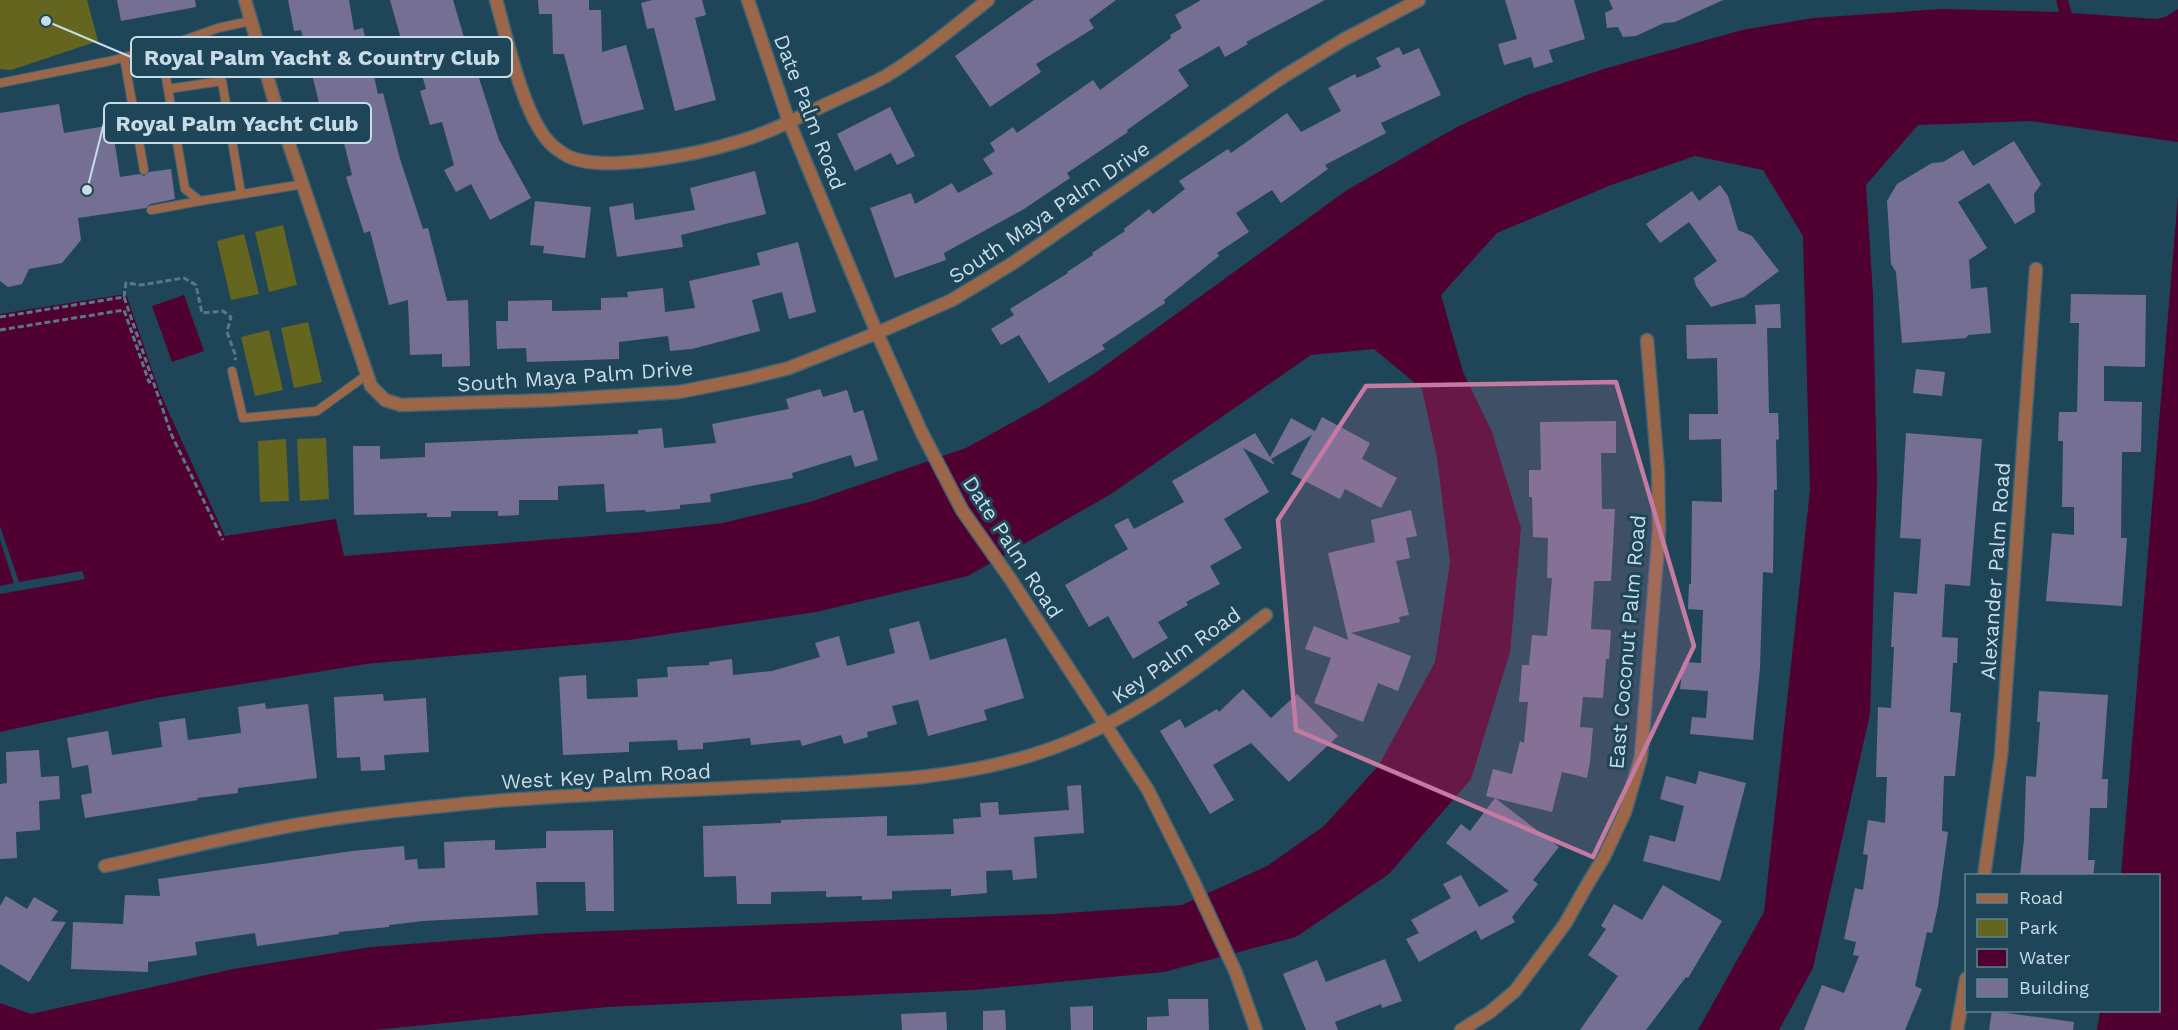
<svg xmlns="http://www.w3.org/2000/svg" width="2178" height="1030" viewBox="0 0 2178 1030" font-family="'Work Sans',sans-serif">
	<rect width="100%" height="100%" fill="#1f4658"/>
	<!-- green -->
	<g fill="#64661f">
		<path d="M0,0h87l11,41 -87,29 -11,-1z"/>
		<path d="M283,225l14,60 -28,7 -14,-60z"/>
		<path d="M244,234l15,60 -28,6 -14,-59z"/>
		<path d="M308,322l14,60 -28,6 -13,-60z"/>
		<path d="M269,330l14,60 -28,6 -14,-59z"/>
		<path d="M326,438l3,61 -29,2 -3,-62z"/>
		<path d="M286,439l3,62 -29,1 -2,-61z"/>
	</g>
	<!-- water -->
	<g fill="#500030">
		<path d="M2056,0h12l4,13 84,6 9,-2 13,-8v133l-147,-21 -113,4 -52,60 7,110 4,187 -7,232 -57,254 -34,62h-81l66,-118 46,-422 -7,-254 -40,-66 -68,-14 -84,29 -114,48 -56,62 22,77 29,60 29,96 -11,124 -39,127 -82,95 -93,63 -132,35 -191,18 -366,17 -232,23h-375v-27l31,11 202,-45 138,-22 180,-14 501,-19 130,-9 85,-39 57,-40 55,-61 56,-103 15,-100 -13,-104 -15,-69 -48,-40 -63,6 -200,139 -143,82 -152,36 -187,28 -263,24 -210,34 -156,34v-418l126,-20 34,99 65,143 111,-17 8,37 298,-24 81,-9 87,-21 156,-54 76,-42 50,-31 255,-185 110,-63 67,-31 83,-28 135,-38 71,-12 128,-9 118,3z"/>
		<path d="M2178,196v834h-81l3,-19 58,-1v-134l-37,-1z"/>
		<path d="M184,295l20,56 -32,11 -20,-56z"/>
	</g>
	<!-- pier -->
	<path fill="#1f4658" d="M0,526l19,56 63,-11 3,8 -85,15v-8l14,-3 -14,-43z"/>
	<!-- building -->
	<g fill="#757093">
		<path d="M117,0h78l1,7 -75,14z"/>
		<path d="M288,0h61l5,30 9,-2 15,66 5,-1 17,66 23,70 5,-1 19,73 21,-1 2,66 -28,1v-13l-32,1 -2,-55 -19,5 -19,-74 -6,2 -18,-56 6,-2 -10,-40 -14,4 -27,-109 -7,1z"/>
		<path d="M390,0h63l22,75h3l21,65 32,58 -41,22 -19,-36 -15,8 -12,-22 10,-5 -12,-43 -12,3 -10,-34 6,-2 -9,-32 -10,3z"/>
		<path d="M538,0h51v10h12l1,42 24,-7 18,64 -61,16 -19,-71h-11l-1,-40h-13z"/>
		<path d="M652,0h50l4,15 -11,3 21,82 -41,11 -21,-83 -7,1 -6,-26z"/>
		<path d="M1034,0h82l-27,20 5,8 -58,36 5,8 -51,35 -35,-51z"/>
		<path d="M1201,0h124l-79,42 2,2 -23,13 -6,-11 -41,24 11,16 -62,44 1,2 -61,41 3,5 -46,31 -80,44 2,7 -51,18 -25,-70 41,-15 4,11 37,-21 6,10 35,-19 -10,-15 12,-8 -5,-8 23,-16 4,6 76,-53 7,10 71,-52 -1,-3 12,-7 -7,-13z"/>
		<path d="M1505,0h69l11,39 -36,11 4,12 -19,6 -3,-11 -27,8 -6,-21 19,-5z"/>
		<path d="M1609,0h114l-48,22 -11,1 -28,13 -13,1 -5,-10 -11,1 -2,-15 8,-4z"/>
		<path d="M1399,47l4,8 16,-7 22,47 -60,28 5,10 -61,32 3,4 -47,34 -9,-13 -36,23 13,19 -32,21 2,3 -55,44 1,3 -63,42 3,4 -56,34 -30,-48 -18,10 -10,-16 23,-14 -4,-6 58,-36 -1,-1 26,-17 -1,-2 33,-22 -1,-2 25,-20 4,5 32,-25 -6,-8 49,-32 3,4 56,-40 14,19 40,-21 -13,-23 27,-14 2,4 24,-11 -5,-9z"/>
		<path d="M59,104l5,29 48,-8 8,52 20,-3 4,2 5,-4 22,-3 4,30 -25,5 -4,4 -68,10 3,22 -19,23 -33,6 -7,15 -14,3 -8,-6v-168z"/>
		<path d="M890,107l25,49 -18,9 -6,-12 -36,18 -18,-37z"/>
		<path d="M2014,141l27,43 -7,10 1,18 -20,12 -26,-41 -31,19 29,46 -18,12 2,29 16,-2 4,46 -23,2 -2,3 -64,5 -6,-71 -5,-8 -4,-63 10,-17 35,-21 11,-1 20,-12 10,16z"/>
		<path d="M755,171l11,43 -85,21 2,12 -66,10 -8,-50 24,-4 2,17 60,-10 -5,-22z"/>
		<path d="M1720,185l8,11 10,34 14,6 27,35 -35,26 -33,10 -15,-21 -2,-8 23,-17 -28,-39 -29,21 -14,-19 46,-33 7,10z"/>
		<path d="M535,201l56,6 -6,51 -42,-5 1,-7 -14,-1z"/>
		<path d="M798,242l18,70 -27,7 -7,-27 -30,8 8,31 -68,18 -22,2 -2,-15 -49,6v17l-92,3 -1,-14 -29,1 -1,-28h12v-20l44,-1v11l49,-1v-12l27,-1 -1,-5 36,-4 2,24 30,-4 -6,-27 71,-16 -3,-12z"/>
		<path d="M2071,294l75,1 -1,72 -41,-1v35l38,1 -1,50h-19l-1,86h6l-5,68 -76,-5 6,-68 22,2v-28h-12l1,-66h-5l1,-29h18l2,-89h-9z"/>
		<path d="M1780,304l1,24h-14l2,85h9l1,26 -3,1 1,50h-3l-1,83 -10,-1 -3,96 -7,72 -63,-6 2,-17 14,1 2,-27 -28,-2 3,-27 18,1 2,-53 -15,-1 1,-25h2l1,-83 30,1 -1,-63 -32,1v-26h29l-1,-56 -30,1 -1,-34 70,-1 -1,-19z"/>
		<path d="M1916,369l29,3 -3,24 -29,-3z"/>
		<path d="M820,389l3,8 24,-7 7,23 9,-3 15,50 -23,7 -4,-12 -59,18 1,5 -83,16 1,8 -31,3v4l-34,3 -1,-2 -39,2 -2,-28 -46,2v14h-39v15l-21,1v-5h-47v6h-24v-4l-73,2 -1,-69h27v13l45,-2v-14l213,-9v-4l24,-2 2,20 52,-5 -4,-19 77,-15 -3,-10z"/>
		<path d="M1322,417l48,26 -8,16 35,19 -16,30 -36,-19 -5,10 -49,-25 21,-39 -41,24 4,6 -32,-17 26,44 -45,27 18,29 -32,18 10,18 -34,18 2,3 -30,17 10,16 -35,21 -25,-43 -19,11 -24,-42 63,-36 -14,-24 14,-7 6,11 50,-27 -12,-21 83,-48 15,24 21,-39 24,13z"/>
		<path d="M1616,421v32h-15l1,56h13l-4,72h-17l-3,48 20,1 -2,29h-3l-3,39 -20,-1 -3,30 13,1 -3,34 -3,16 -25,-6 -10,40 -66,-16 7,-27 19,5 8,-33 4,2 4,-41h-9l3,-37h7l3,-30 15,1 5,-58h-5l1,-40 -15,-1 -1,-40h-3v-27h12l-1,-48z"/>
		<path d="M1906,433l76,6 -12,147 -25,-2 -3,53 16,1 -1,25h-4l-3,49 11,1 -6,63h-11l-2,55 6,1 -10,74 -6,27 -5,-1 -12,54 7,3 -17,41h-101l18,-45 22,8 15,-37 -6,-1 3,-13 -12,-3 11,-51 8,2 5,-35 -5,-1 5,-34 17,3 2,-46h-11l2,-70 13,1 3,-61h-3l3,-55 23,2 4,-55 -21,-1z"/>
		<path d="M1411,510l6,26 -11,2 4,20 -14,3 13,54 -10,2 1,5 -49,11 60,23 -13,35 -20,-8 -15,39 -49,-19 17,-45 -26,-9 9,-23 34,14 -20,-87 47,-11 -4,-22z"/>
		<path d="M919,621l11,39 76,-22 18,60 -40,12 3,10 -59,16 -10,-36 -26,6 5,18 -30,8 1,5 -24,7 -3,-9 -39,11 -2,-6 -49,5 -1,-7 -47,5v6l-25,1 -1,-10 -48,2v10l-66,3 -4,-78 27,-2 1,24 51,-2 -1,-18 31,-2 -1,-10 42,-2v-3l23,-3 1,16 39,-4 48,-14 -5,-14 24,-7 8,30 48,-13 -6,-24z"/>
		<path d="M1243,689l28,29 26,-24 41,42 -49,46 -38,-39 -38,22 21,35 -24,14 -50,-83 20,-12 5,9 32,-19 2,3z"/>
		<path d="M2039,691l69,4 -6,84h6l-1,29h-17l-2,52h7l-2,16h-73l4,-37 2,-63 10,1 4,-55h-3z"/>
		<path d="M383,694l1,7 42,-3 3,54 -45,3 1,15 -24,1 -1,-14 -23,1 -3,-61z"/>
		<path d="M265,703l1,6 42,-5 9,74 -79,10v5l-41,5 1,2 -113,18 -4,-23 11,-2 -4,-28 -16,3 -5,-30 41,-7 4,24 50,-8 -3,-25 26,-4 3,22 53,-7 -3,-26z"/>
		<path d="M39,750l2,27 18,-1 1,23 -21,2 1,29 -24,2 1,26 -17,1v-75l7,-1 -1,-31z"/>
		<path d="M1699,771l47,12 -26,98 -77,-20 7,-26 25,7 9,-36 -24,-7 6,-23 30,8z"/>
		<path d="M1081,785l3,48 -50,4 3,41 -24,2 -1,-10 -26,1 1,22 -36,3v-7l-59,2v8l-30,1v-4l-36,1v-6l-55,1v12h-34l-1,-28 -32,1 -1,-51 78,-3v-3l106,-4v20l67,-2 -1,-15 28,-2 -1,-14 18,-1 1,13 70,-5 -2,-24z"/>
		<path d="M1495,798l64,49 -26,33 5,4 -26,33 3,5 -34,18 -5,-10 -57,32 -13,-23 13,-6 -8,-13 40,-22 -8,-14 18,-9 18,32 30,-16 -63,-48 15,-19 9,7z"/>
		<path d="M613,830l1,81h-28l-1,-29h-49l2,33 -115,6 -34,4v2l-50,5v2l-82,12 -2,-13 -60,9 2,13 -49,7v10l-77,-3 2,-47 50,2 2,-29 35,1 -2,-17 194,-28 52,-5 1,14 12,-1 1,10 27,-1 -1,-26 51,-2v10l51,-2v-17z"/>
		<path d="M1663,885l59,36 -34,57 -2,-1 -40,53h-66l38,-54 -30,-21 18,-26 -5,-3 13,-22 28,16z"/>
		<path d="M6,896l21,13 7,-12 24,14 -7,10 15,1 -37,60 -29,-18v-58z"/>
		<path d="M1385,959l17,42 -20,7 -1,-4 -46,18 3,8h-32l-23,-56 34,-14 9,22z"/>
		<path d="M1168,999h40l1,31h-62v-13l22,-1z"/>
		<path d="M1093,1006v24h-22l-1,-23z"/>
		<path d="M1005,1010l1,20h-23v-19z"/>
		<path d="M1992,1011l82,11 -1,8h-84z"/>
		<path d="M946,1012l1,18h-45l-1,-16z"/>
	</g>
	<g fill="none" stroke-linecap="round" stroke-linejoin="round">
		<!-- service casing -->
		<g stroke="#416475" stroke-width="10">
			<g id="service">
				<path d="M161,48l24,141 15,12 104,-17"/>
				<path d="M124,57l20,113"/>
				<path d="M0,83l110,-22 60,-16 48,-17 33,-7"/>
				<path d="M168,89l54,-8 19,113"/>
				<path d="M151,210l49,-9"/>
				<path d="M232,371l11,47 74,-7 51,-37"/>
			</g>
		</g>
		<!-- minor casing -->
		<g stroke="#416475" stroke-width="15">
			<g id="minor">
				<path d="M245,0l30,103 96,283 14,14 16,5 150,-5 128,-8 66,-13 44,-11 88,-35 75,-33 61,-37 268,-185 62,-38 76,-40"/>
				<path d="M496,0c11,38 28,121 57,146 5,4 13,10 19,12 38,14 126,-4 165,-16 32,-9 62,-25 92,-39 19,-9 39,-17 57,-27 36,-22 69,-50 102,-76"/>
				<path d="M748,0l41,122 88,211 44,98 41,79 49,70 137,210 42,84 46,99 20,57"/>
				<path d="M105,866c65,-14 130,-31 196,-42 64,-11 129,-17 194,-23 98,-8 198,-11 297,-16 85,-4 171,-6 252,-34 84,-28 153,-82 222,-136"/>
				<path d="M1984,876l17,-120 35,-487"/>
				<path d="M1461,1030l29,-18 25,-21 50,-67 22,-39 17,-28 21,-45 16,-55 18,-227 -1,-59 -11,-131"/>
				<path d="M1957,1030l9,-51"/>
			</g>
		</g>
		<!-- path -->
		<g stroke="#577888" stroke-width="3" stroke-dasharray="6 3" stroke-linecap="butt">
			<path d="M124,297l2,-14 15,2 43,-7 12,7 6,28 21,-2 8,6 -4,15 9,25 -1,3"/>
			<path d="M0,317l124,-20 48,139 51,104"/>
			<path d="M0,330l124,-20 25,72 3,-1"/>
		</g>
		<!-- service -->
		<use href="#service" stroke="#9b6748" stroke-width="8"/>
		<!-- minor -->
		<use href="#minor" stroke="#9b6748" stroke-width="12"/>
	</g>
	<!-- marked area -->
	<path fill="#c47aa1" fill-opacity="0.2" stroke="#c47aa1" stroke-width="4.5" stroke-linejoin="round" d="M1616,382l78,264 -101,211 -297,-127 -18,-210 88,-134z"/>
	<g text-anchor="middle" dominant-baseline="central" stroke-width="6" stroke-linejoin="round" paint-order="stroke">
		<!-- street labels -->
		<g font-size="21" fill="#c7dce7" stroke="#1f4658">
			<text transform="translate(810 112) rotate(69)">Date Palm Road</text>
			<text transform="translate(1049 212) rotate(-34)">South Maya Palm Drive</text>
			<text transform="translate(575 376) rotate(-4)">South Maya Palm Drive</text>
			<text transform="translate(1013 547) rotate(57)">Date Palm Road</text>
			<text transform="translate(1995 571) rotate(-86)">Alexander Palm Road</text>
			<text transform="translate(1627 642) rotate(-85)">East Coconut Palm Road</text>
			<text transform="translate(1176 655) rotate(-35)">Key Palm Road</text>
			<text transform="translate(606 776) rotate(-3)">West Key Palm Road</text>
		</g>
	</g>
	<!-- callouts -->
	<path fill="none" stroke="#c7dce7" stroke-width="2" d="M46 21L131 57M87 190L104 123"/>
	<g fill="#c7dce7" stroke="#1f4658" stroke-width="2">
		<circle cx="46" cy="21" r="6"/>
		<circle cx="87" cy="190" r="6"/>
	</g>
	<g fill="#1f4658" stroke="#c7dce7" stroke-width="2">
		<rect x="131" y="37" width="381" height="40" rx="6"/>
		<rect x="104" y="103" width="267" height="40" rx="6"/>
	</g>
	<g font-size="22" text-anchor="middle" font-weight="bold" fill="#c7dce7">
		<text x="322" y="65">Royal Palm Yacht &amp; Country Club</text>
		<text x="237" y="131">Royal Palm Yacht Club</text>
	</g>
	<!-- legend -->
	<rect x="1965" y="874" width="195" height="138" fill="#1f4658" stroke="#628291" stroke-width="1.5"/>
	<rect x="1977" y="894" width="30" height="9" fill="#9b6748" stroke="#628291" stroke-width="1.5"/>
	<text x="2019" y="904" font-size="18" fill="#c7dce7">Road</text>
	<rect x="1977" y="919" width="30" height="18" fill="#64661f" stroke="#628291" stroke-width="1.5"/>
	<text x="2019" y="934" font-size="18" fill="#c7dce7">Park</text>
	<rect x="1977" y="949" width="30" height="18" fill="#500030" stroke="#628291" stroke-width="1.5"/>
	<text x="2019" y="964" font-size="18" fill="#c7dce7">Water</text>
	<rect x="1977" y="979" width="30" height="18" fill="#757093" stroke="#628291" stroke-width="1.5"/>
	<text x="2019" y="994" font-size="18" fill="#c7dce7">Building</text>
</svg>
